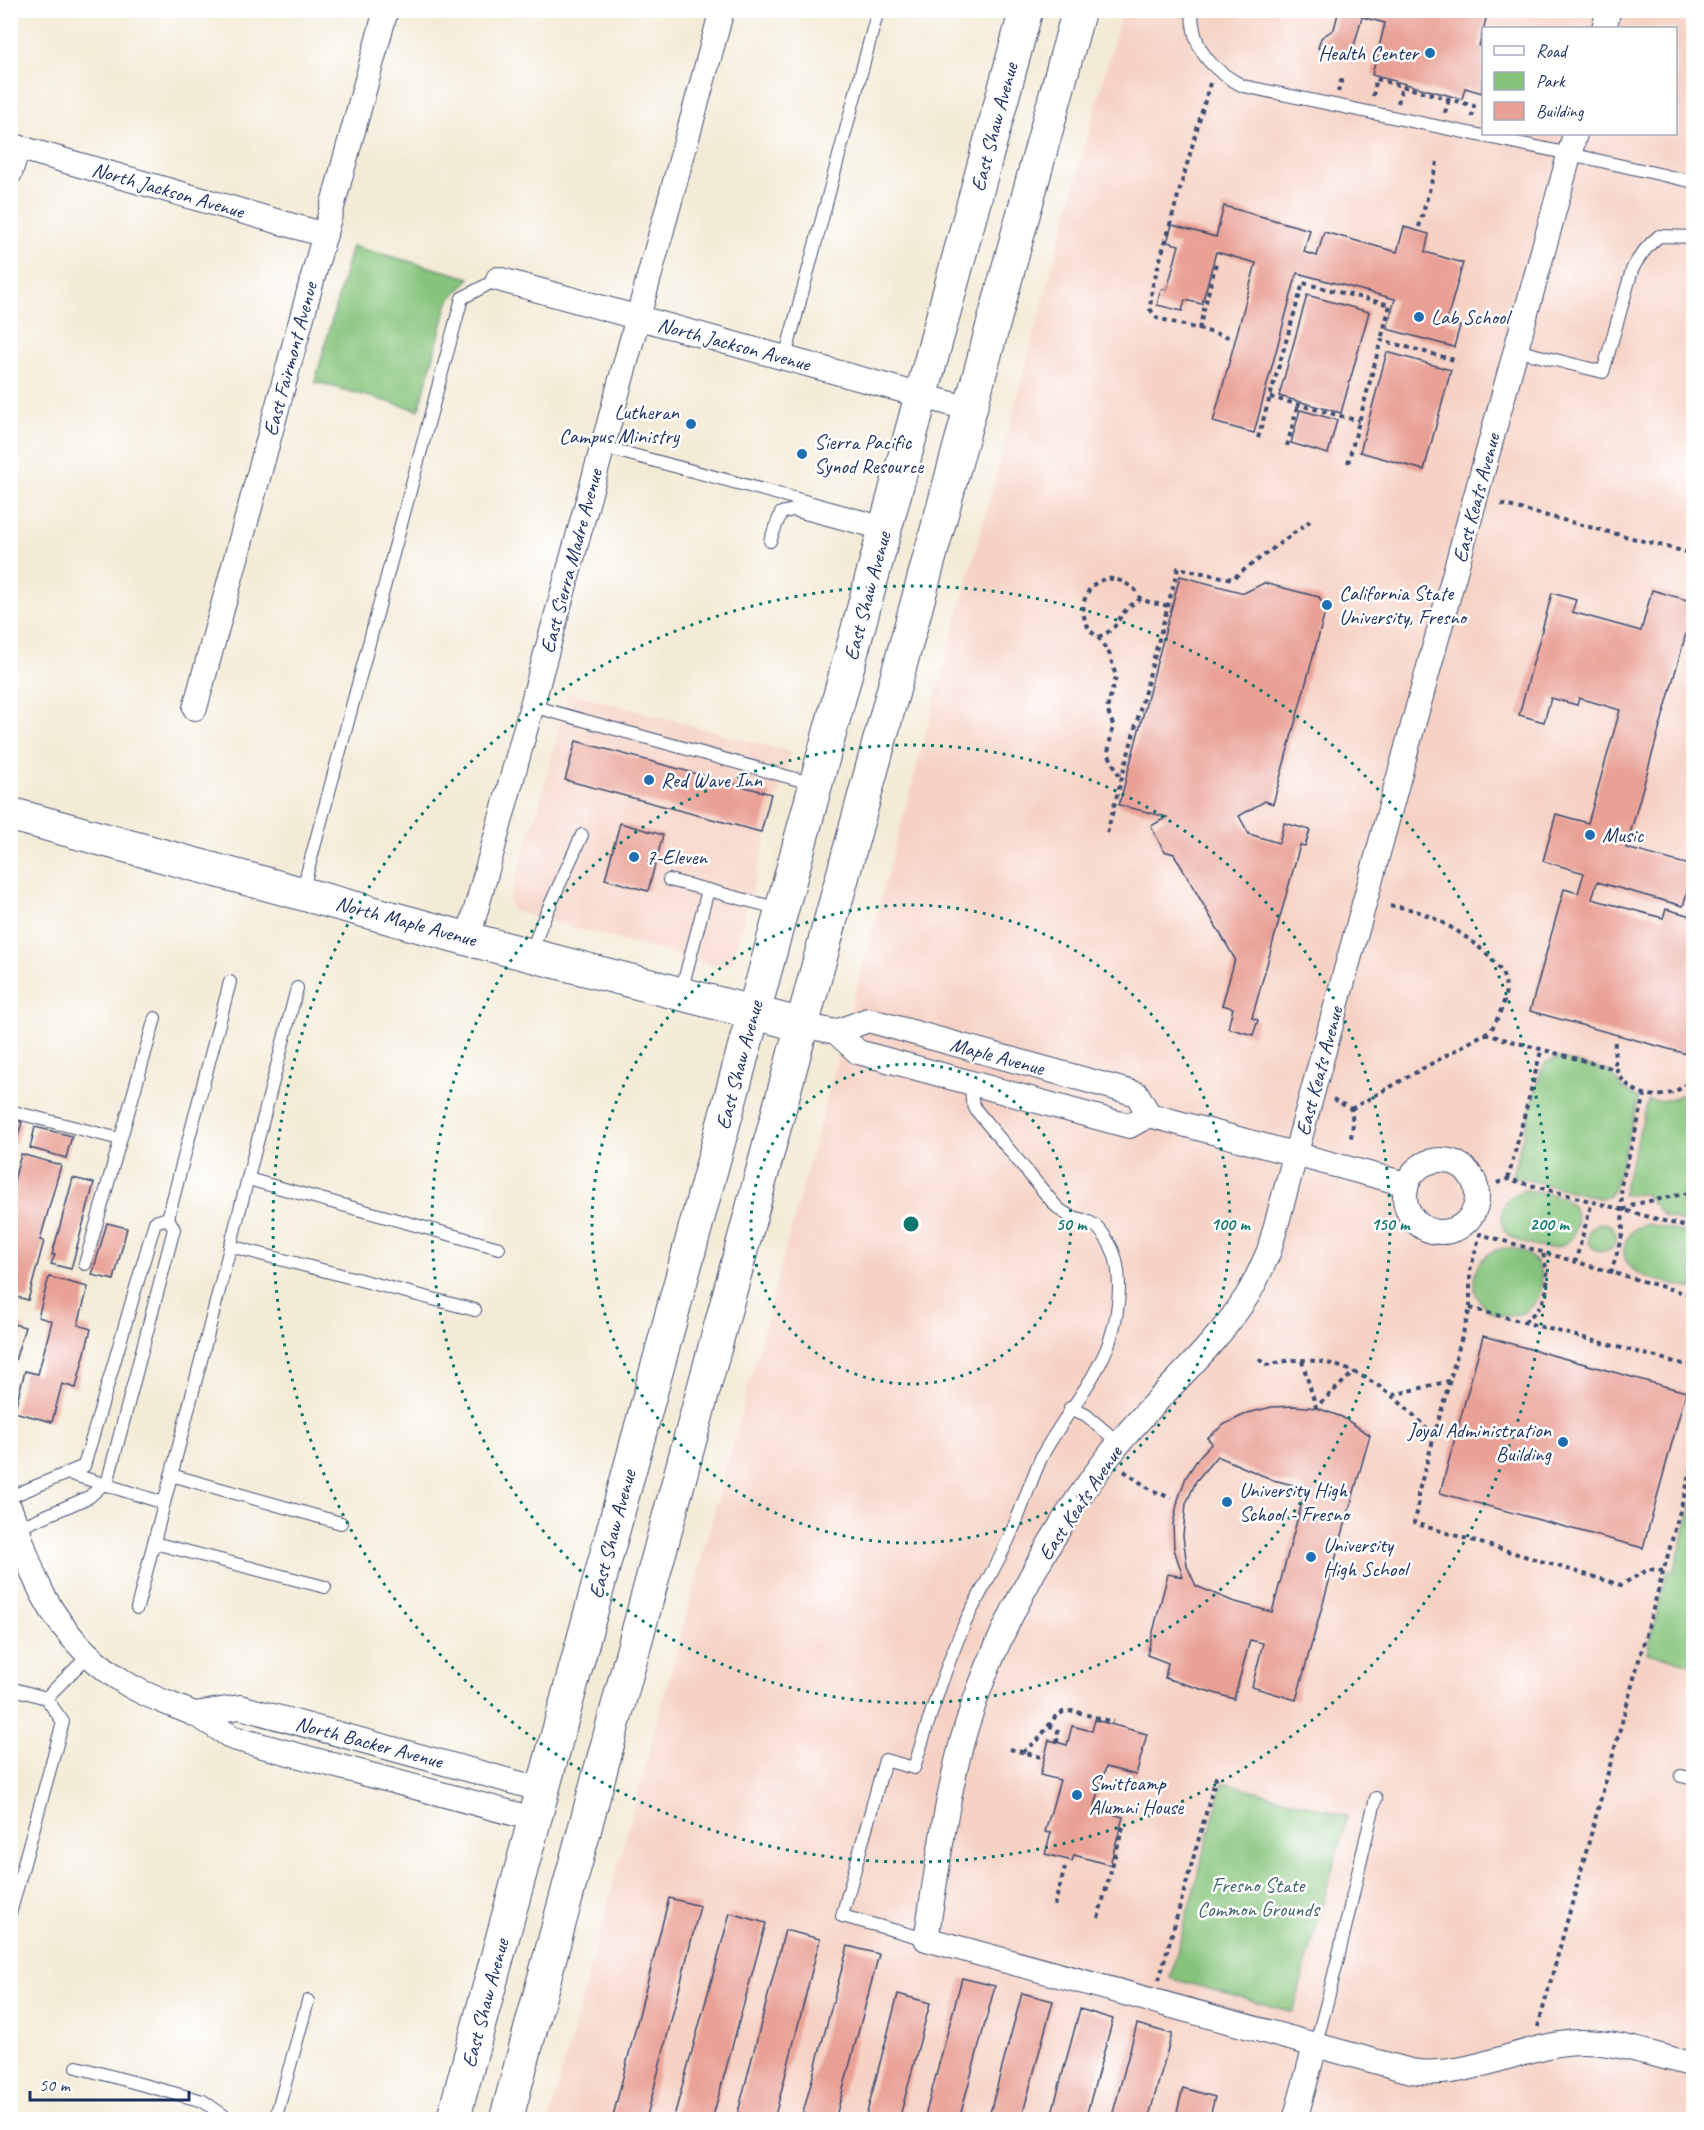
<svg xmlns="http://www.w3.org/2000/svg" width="1704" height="2130" viewBox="0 0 1704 2130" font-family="Caveat,sans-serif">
	<rect width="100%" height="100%" fill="#fff"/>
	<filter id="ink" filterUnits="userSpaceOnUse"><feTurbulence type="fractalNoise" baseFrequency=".0167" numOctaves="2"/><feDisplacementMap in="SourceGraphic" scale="12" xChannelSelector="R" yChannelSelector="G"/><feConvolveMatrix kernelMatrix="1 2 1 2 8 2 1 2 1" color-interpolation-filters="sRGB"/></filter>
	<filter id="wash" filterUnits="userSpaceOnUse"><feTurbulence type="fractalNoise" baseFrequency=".008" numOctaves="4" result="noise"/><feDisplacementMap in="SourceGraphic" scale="24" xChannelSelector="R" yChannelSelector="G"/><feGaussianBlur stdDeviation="1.35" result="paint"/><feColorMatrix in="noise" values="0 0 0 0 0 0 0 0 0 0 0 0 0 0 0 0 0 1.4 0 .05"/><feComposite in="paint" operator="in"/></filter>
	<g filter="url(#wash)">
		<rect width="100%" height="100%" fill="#f4ebd7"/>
		<!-- built -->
		<g fill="#f6d2c5" fill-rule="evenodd">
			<path d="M1122,11h571v2108l-1144,1zM1484,28h192v106h-192z"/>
			<path d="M568,692l222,60 -58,211 -13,4 -206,-56 -4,-12 30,-94z"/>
		</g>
		<!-- green -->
		<g fill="#86c47b" stroke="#507a6c" stroke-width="1.5">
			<path d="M352,246l118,32 -22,24 -29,108 -104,-28z"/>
			<path d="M1558,1058l53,14 10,15 18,11 -25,91 -6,8 -9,1 -87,-22 29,-105 5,-9z"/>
			<path d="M1693,1086v139l-29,-9 -19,-22 -23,1 26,-94c17,1 33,-3 45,-15z"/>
			<path d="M1525,1190c13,1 30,3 41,10 16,12 14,38 -5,46 -9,4 -18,2 -27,0 -12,-3 -20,-6 -29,-14 -8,-20 -1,-36 20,-42z"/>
			<circle cx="1602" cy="1237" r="14"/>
			<path d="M1648,1224l45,11v54c-23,-6 -77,-11 -68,-45 3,-12 11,-17 23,-20z"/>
			<circle cx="1508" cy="1282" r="34"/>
			<path d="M1693,1501l1,163h-1l-46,-11 21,-83 6,1z"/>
			<path d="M1223,1782l124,34 -54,196 -123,-34z"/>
		</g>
		<g id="blocks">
			<!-- building -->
			<g fill="#e9a095" fill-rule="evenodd">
				<path d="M1339,10h145l3,5 -8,31 5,1 -2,46 -17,-5 -3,11 -90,-24 13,-52 -23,-6 -11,40 -33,-9 3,-10 13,-9z"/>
				<path d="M1224,206l86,24 -6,22 13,4 7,-24 73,20 7,-25 25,7 -4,18 38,11 -17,60 14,3 -6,21 -67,-18 8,-30 -98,-26 -43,160 -41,-11 43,-159 -40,-11 -14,52 -17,-4 -3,11 -25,-6 4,-16 6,1 12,-45 -12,-3 5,-17 44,12z"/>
				<path d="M1307,295l62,17 -28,101 -62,-17z"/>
				<path d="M1387,352l64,18 -27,100 -64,-18z"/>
				<path d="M1300,410l37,10 -9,34 -37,-11z"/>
				<path d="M1180,576l64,17 20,-10 55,14 7,12 -53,195 -8,-3 -26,15 10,18 30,9 5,-20 26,7 -5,16 -5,-1 -48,173 6,2 -5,15 -25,-7 5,-20 -11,-3 13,-46 -61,-105 -10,-3 -13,-25 16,-9 -48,-12z"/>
				<path d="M1652,590l42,12v3l-68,243 68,18v3l-11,37 -86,-24 -5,17 71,19 3,-9 25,7 3,-8v148l-164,-45 34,-122 14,4 6,-20 -41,-12 13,-47 32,9 32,-113 -41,-12 -2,7 -26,-7 -7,24 -25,-7 33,-122 24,7 -4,12 69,19z"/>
				<path d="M576,741l195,53 -10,38 -196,-52z"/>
				<path d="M620,823l43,12 -15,56 -43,-12z"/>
				<path d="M10,1119l12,3 -6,21 -6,-1z"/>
				<path d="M35,1127l37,9 -6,22 -36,-10z"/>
				<path d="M21,1154l40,11 -21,75 4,1 -16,59 -18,-5v-99z"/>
				<path d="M73,1178l21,5 -23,86 -20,-5 4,-9h-3z"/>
				<path d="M107,1223l20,5 -13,52 -22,-5z"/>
				<path d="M49,1277l39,10 -10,38 13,4 -15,59 -14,-4 -10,38 -38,-10 11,-41 13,3 14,-53 -14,-4z"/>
				<path d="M10,1323l15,4 -11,37 -4,-1z"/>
				<path d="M1483,1336l203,56 -43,156 -203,-55z"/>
				<path d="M1294,1406l23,2 25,9 28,18 -74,265 -44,-13 11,-44 -13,-3 -16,59 -69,-21 3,-15 -21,-8 21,-81 15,3 -9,-28 -1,-25 5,-24 8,-23 13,-20 13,-14 -5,-5 18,-14 23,-11 24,-6zM1217,1456l56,24 33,8 -34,124 -40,-11 -36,-15 -9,-20 -4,-30 3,-32 10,-23z"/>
				<path d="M1095,1720l52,14 -11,41 -30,-8 -12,42 29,8 -13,48 -36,-10 -2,6 -27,-7 6,-21 -6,-1 15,-52 -20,-5 9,-35 18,5 5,-19 20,5z"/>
				<path d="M669,1898l31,8 -54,214h-34z"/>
				<path d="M730,1913l36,10 -54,197h-39z"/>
				<path d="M785,1930l35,9 -46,181h-38z"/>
				<path d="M848,1946l31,8 -44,166h-34z"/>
				<path d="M962,1978l33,8 -36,134h-35z"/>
				<path d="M1022,1993l31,8 -32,119h-33z"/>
				<path d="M898,1994l32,9 -31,117h-34z"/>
				<path d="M1080,2009l33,10 -28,101h-35z"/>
				<path d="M1137,2024l35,10 -24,86h-37z"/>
				<path d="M1183,2088l32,9 -6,23h-34z"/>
			</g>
		</g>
	</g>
	<g filter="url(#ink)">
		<use href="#blocks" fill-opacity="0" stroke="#3c4b70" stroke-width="1.5"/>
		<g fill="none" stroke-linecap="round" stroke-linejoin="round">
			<!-- lane casing -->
			<g stroke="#3c4b70" stroke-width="14">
				<g id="lane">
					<path d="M1192,10c0,39 18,59 51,76l327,68 124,28"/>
					<path d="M1516,350l87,22 29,-102c7,-14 15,-24 27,-34l35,1"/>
					<path d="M785,357l93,-347"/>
					<path d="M603,447l283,76"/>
					<path d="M770,541l11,-28 12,-3 90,24"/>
					<path d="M532,706l282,78"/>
					<path d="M669,880l39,10"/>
					<path d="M302,892l160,-594 36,-19"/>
					<path d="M531,954l10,-29 41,-90"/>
					<path d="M681,992l27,-102 72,19"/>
					<path d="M10,1111l110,28"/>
					<path d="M248,1179l251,69"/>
					<path d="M168,1218l62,-236"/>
					<path d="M230,1246l245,64"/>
					<path d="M85,1264l70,-246"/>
					<path d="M1070,1408l16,7 33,28"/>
					<path d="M68,1473l96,30"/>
					<path d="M171,1475l170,48"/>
					<path d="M10,1497l74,-31 71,-244 13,-4 6,11 -66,251 -19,17 -71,31"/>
					<path d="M154,1543l171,44"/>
					<path d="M137,1608l160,-620"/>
					<path d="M10,1688l36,10 17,24 -53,192"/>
					<path d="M46,1698l43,-43"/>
					<path d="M1681,1776l13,3"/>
					<path d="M926,1939l-84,-23 43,-156 29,8c15,-49 30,-98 51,-145 14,-29 31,-56 44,-85 13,-28 21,-57 34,-84 20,-37 54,-75 67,-114 8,-25 12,-54 6,-80 -3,-12 -14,-32 -25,-37 -15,-7 -23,-4 -36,-18l-79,-95 -4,-9 -1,-17"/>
					<path d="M1315,2046c24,-82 40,-166 61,-248"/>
					<path d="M77,2067l126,34 27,19"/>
					<path d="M275,2120l33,-119"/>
				</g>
			</g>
			<!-- street casing -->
			<g stroke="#3c4b70" stroke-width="26">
				<g id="street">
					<path d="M1604,28l5,-18"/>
					<path d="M1575,134l-306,1117c-7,15 -13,31 -22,45 -38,60 -97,105 -139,161 -60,78 -118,187 -145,281 -18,66 -26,134 -37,201l485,132c51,8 98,-19 148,-27 46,-8 90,10 135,21"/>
					<path d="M10,145l315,90"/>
					<path d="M10,173l8,-26"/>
					<path d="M498,279l472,130"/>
					<path d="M195,708l191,-698"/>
					<path d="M468,939l254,-929"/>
					<path d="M802,1025l34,7 32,-12 269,74 12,21 257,69"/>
					<path d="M836,1032l22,20 271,74 20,-11"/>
					<circle cx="1441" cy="1196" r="36"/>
					<path d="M10,1509c9,23 16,47 25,69 19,44 51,81 92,106 21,13 44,20 67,30 13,6 26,16 39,24l301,81"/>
					<path d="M194,1714l46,-7 303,83"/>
					<path d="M1295,2120l20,-74"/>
				</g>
			</g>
			<!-- secondary casing -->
			<g stroke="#3c4b70" stroke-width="35">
				<path id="secondary" d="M10,814l458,125 334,86"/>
			</g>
			<!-- primary casing -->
			<g stroke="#3c4b70" stroke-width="35">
				<g id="primary">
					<path d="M453,2120l573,-2110"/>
					<path d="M506,2120l296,-1095 277,-1015"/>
				</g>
			</g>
			<!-- path -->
			<g stroke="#3c4b70" stroke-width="4" stroke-dasharray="4.5 4.5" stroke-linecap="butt">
				<path d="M1210,83l-58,205 -2,21 7,9 76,20"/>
				<path d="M1338,92l5,-17"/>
				<path d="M1373,96l3,-17 98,27 -2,11"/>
				<path d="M1398,103l4,-17"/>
				<path d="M1445,113l4,-14"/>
				<path d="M1419,227l19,-68"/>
				<path d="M1199,329l17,-66"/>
				<path d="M1270,397l89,24"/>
				<path d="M1258,438l45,-155 87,22 -9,35"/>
				<path d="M1287,446l11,-41"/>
				<path d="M1348,463l33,-123 77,21"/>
				<path d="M1501,504l193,50"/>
				<path d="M1141,599c-4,2 -9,5 -12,8 -14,12 -8,21 -31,30 -22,-13 -19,-53 8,-58 10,-2 23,5 30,12 2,3 3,6 5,8 7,4 20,5 28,7"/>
				<path d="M1098,637l12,18 6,22 -9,32 6,16 -5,28 14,28"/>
				<path d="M1107,833l71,-265 54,11 78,-58"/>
				<path d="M1485,1034l133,36"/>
				<path d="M1615,1042c-1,12 -1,22 4,33 2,4 6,7 9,10 20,18 51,12 66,-10"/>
				<path d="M1333,1099l18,10 2,15 -2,14"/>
				<path d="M1351,1109l140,-79c8,-13 19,-36 13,-52 -11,-31 -86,-77 -118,-71"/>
				<path d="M1508,1179l33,-128"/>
				<path d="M1497,1183l11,-4 186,50"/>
				<path d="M1623,1210l12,-6 59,-12"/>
				<path d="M1575,1263l17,-61"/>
				<path d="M1611,1273l12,-41 -2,-47 24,-90"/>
				<path d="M1470,1308l224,59"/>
				<path d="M1524,1322c27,-21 26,-38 19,-69"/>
				<path d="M1259,1359l7,6c9,-2 19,-4 28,-5 59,-2 103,35 139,76"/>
				<path d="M1302,1361l14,46 38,-35"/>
				<path d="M1393,1395l56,-14"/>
				<path d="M1124,1471l27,19 20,8"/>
				<path d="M1663,1571l-14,-2 -28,16 -207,-62 4,-14v-15l52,-186v-37l10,-37 214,62"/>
				<path d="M1049,1725l9,6 -1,11"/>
				<path d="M1010,1749l35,9"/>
				<path d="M1023,1752l15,-12 17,-23 8,-5 10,-1 40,11"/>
				<path d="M1054,1906l11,-38"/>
				<path d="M1098,1918l26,-95"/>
				<path d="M1159,1980l58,-206"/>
				<path d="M1538,2027l156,-567"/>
			</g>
			<!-- lane -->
			<use href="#lane" stroke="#fff" stroke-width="12"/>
			<!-- street -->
			<use href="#street" stroke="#fff" stroke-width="24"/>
			<!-- secondary -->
			<use href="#secondary" stroke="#fff" stroke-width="33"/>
			<!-- primary -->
			<use href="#primary" stroke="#fff" stroke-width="33"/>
		</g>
	</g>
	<!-- distance rings -->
	<g fill="none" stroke="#0f766e" stroke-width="3" stroke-dasharray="3 6">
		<circle cx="911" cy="1224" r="160"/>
		<circle cx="911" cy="1224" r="319"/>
		<circle cx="911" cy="1224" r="479"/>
		<circle cx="911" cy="1224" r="638"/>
	</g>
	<!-- markers -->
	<g fill="#1f6fb2" stroke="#fff" stroke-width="2">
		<circle cx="1430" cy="53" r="6"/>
		<circle cx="1419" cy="317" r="6"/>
		<circle cx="691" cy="424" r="6"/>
		<circle cx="802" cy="454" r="6"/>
		<circle cx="1327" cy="605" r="6"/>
		<circle cx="649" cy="780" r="6"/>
		<circle cx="1590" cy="835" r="6"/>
		<circle cx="634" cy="857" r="6"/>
		<circle cx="1563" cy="1442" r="6"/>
		<circle cx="1227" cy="1502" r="6"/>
		<circle cx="1311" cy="1557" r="6"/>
		<circle cx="1077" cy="1795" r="6"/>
	</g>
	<g text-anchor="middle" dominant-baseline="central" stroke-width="5" stroke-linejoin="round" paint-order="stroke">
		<!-- poi labels -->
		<g font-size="21" fill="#1b2f5e" stroke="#fff" text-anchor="start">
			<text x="1418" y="53" text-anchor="end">Health Center</text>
			<text x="1431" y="317">Lab School</text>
			<text x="679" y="412" text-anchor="end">Lutheran<tspan x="679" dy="24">Campus Ministry</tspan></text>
			<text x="814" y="442">Sierra Pacific<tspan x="814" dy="24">Synod Resource</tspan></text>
			<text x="1339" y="593">California State<tspan x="1339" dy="24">University, Fresno</tspan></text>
			<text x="661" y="780">Red Wave Inn</text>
			<text x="1602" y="835">Music</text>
			<text x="646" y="857">7-Eleven</text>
			<text x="1551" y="1430" text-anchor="end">Joyal Administration<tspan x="1551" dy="24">Building</tspan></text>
			<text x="1239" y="1490">University High<tspan x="1239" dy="24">School - Fresno</tspan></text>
			<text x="1323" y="1545">University<tspan x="1323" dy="24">High School</tspan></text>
			<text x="1089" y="1783">Smittcamp<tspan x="1089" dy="24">Alumni House</tspan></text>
		</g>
		<!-- street labels -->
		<g font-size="21" fill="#1b2f5e" stroke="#fff">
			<text transform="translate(994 127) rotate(-75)">East Shaw Avenue</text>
			<text transform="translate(168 190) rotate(16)">North Jackson Avenue</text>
			<text transform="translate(734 344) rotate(15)">North Jackson Avenue</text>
			<text transform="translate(290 359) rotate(-75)">East Fairmont Avenue</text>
			<text transform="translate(1476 498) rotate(-75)">East Keats Avenue</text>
			<text transform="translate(571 561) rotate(-75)">East Sierra Madre Avenue</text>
			<text transform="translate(867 596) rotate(-75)">East Shaw Avenue</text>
			<text transform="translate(406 921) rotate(15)">North Maple Avenue</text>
			<text transform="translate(997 1056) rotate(15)">Maple Avenue</text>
			<text transform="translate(739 1065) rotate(-75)">East Shaw Avenue</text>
			<text transform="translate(1319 1071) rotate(-75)">East Keats Avenue</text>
			<text transform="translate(1080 1503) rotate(-56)">East Keats Avenue</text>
			<text transform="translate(612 1534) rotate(-75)">East Shaw Avenue</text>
			<text transform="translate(369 1742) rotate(15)">North Backer Avenue</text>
			<text transform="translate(485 2003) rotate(-75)">East Shaw Avenue</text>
		</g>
		<!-- park labels -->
		<g font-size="21" fill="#406368" stroke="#fff">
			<text x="1258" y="1885">Fresno State<tspan x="1258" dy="24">Common Grounds</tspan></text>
		</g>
	</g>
	<circle cx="911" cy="1224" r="9" fill="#0f766e" stroke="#fff" stroke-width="3"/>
	<g font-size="18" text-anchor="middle" font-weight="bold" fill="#0f766e" stroke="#fff" stroke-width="5" stroke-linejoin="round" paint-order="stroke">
		<text x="1071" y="1230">50 m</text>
		<text x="1230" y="1230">100 m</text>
		<text x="1390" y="1230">150 m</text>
		<text x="1549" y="1230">200 m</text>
	</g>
	<!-- margin -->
	<rect width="1704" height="2130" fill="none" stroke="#fff" stroke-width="36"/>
	<!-- legend -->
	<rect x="1482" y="27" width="195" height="108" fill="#ffffff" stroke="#a4acbf" stroke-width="1.5"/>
	<rect x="1494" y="46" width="30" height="9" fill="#ffffff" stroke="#a4acbf" stroke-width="1.5"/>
	<text x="1536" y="57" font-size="18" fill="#1b2f5e">Road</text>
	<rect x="1494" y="72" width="30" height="18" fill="#86c47b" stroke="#a4acbf" stroke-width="1.5"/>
	<text x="1536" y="87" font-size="18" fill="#1b2f5e">Park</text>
	<rect x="1494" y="102" width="30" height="18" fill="#e9a095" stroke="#a4acbf" stroke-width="1.5"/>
	<text x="1536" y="117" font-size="18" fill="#1b2f5e">Building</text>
	<!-- scale -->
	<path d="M30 2091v9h159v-9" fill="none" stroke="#1b2f5e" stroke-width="3"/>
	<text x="39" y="2091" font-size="18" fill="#1b2f5e" stroke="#ffffff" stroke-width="4.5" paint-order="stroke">50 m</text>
</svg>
